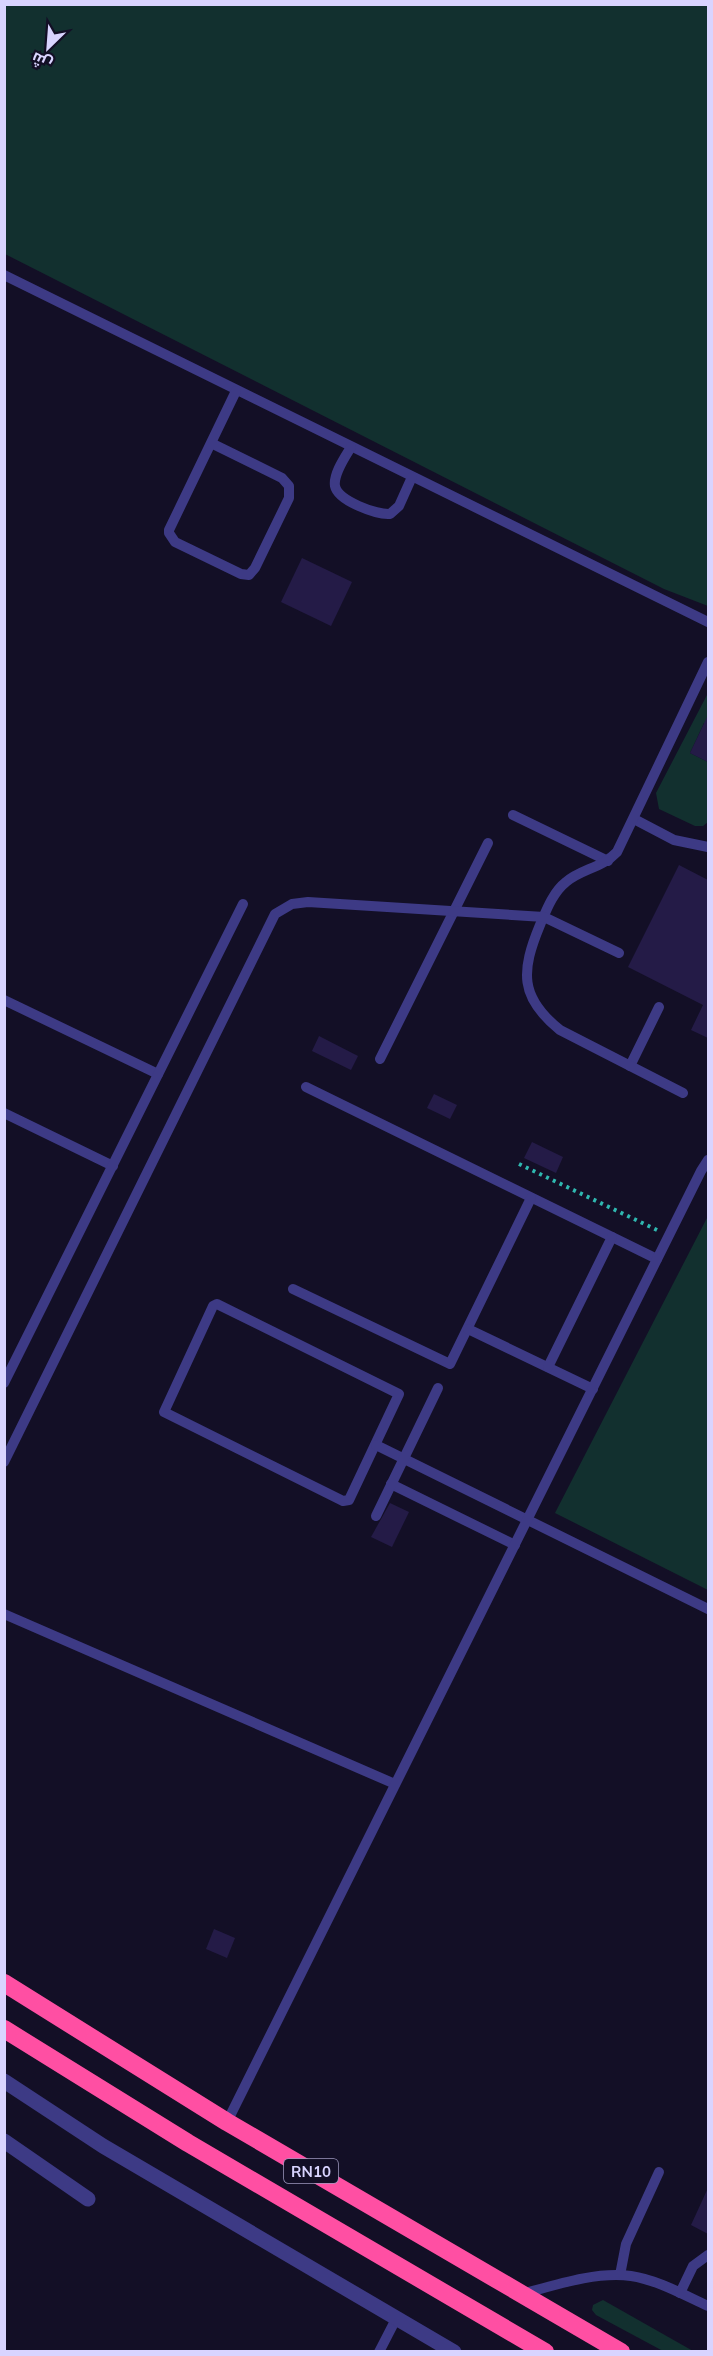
<svg xmlns="http://www.w3.org/2000/svg" width="713" height="2356" viewBox="0 0 713 2356" font-family="Mulish,Cairo,sans-serif">
	<rect width="100%" height="100%" fill="#130f26"/>
	<!-- green -->
	<g fill="#12302f">
		<path d="M4,5h704v601l-44,-17 -659,-335z"/>
		<path d="M708,693v32l-4,-2 -14,30 18,9v60l-5,4h-8l-36,-17 -3,-16z"/>
		<path d="M708,1216v374l-153,-77z"/>
		<path d="M603,2300l90,51h-30l-67,-36 -4,-5 1,-5z"/>
	</g>
	<!-- building -->
	<g fill="#241b47">
		<path d="M302,558l50,24 -21,44 -50,-24z"/>
		<path d="M708,715v47l-18,-9z"/>
		<path d="M679,865l29,15v158l-17,-8 12,-25 -75,-38z"/>
		<path d="M319,1036l39,20 -7,14 -39,-19z"/>
		<path d="M434,1094l23,11 -7,14 -23,-11z"/>
		<path d="M532,1142l31,15 -7,16 -32,-15z"/>
		<path d="M390,1503l19,9 -17,35 -21,-10z"/>
		<path d="M214,1929l21,9 -8,20 -21,-9z"/>
		<path d="M708,2188v46l-17,-9z"/>
	</g>
	<g fill="none" stroke-linecap="round" stroke-linejoin="round">
		<!-- path -->
		<path stroke="#2fb8b0" stroke-width="4" stroke-dasharray="3 4.5" stroke-linecap="butt" d="M519,1164l138,66"/>
		<!-- lane -->
		<g stroke="#3d3a85" stroke-width="10">
			<path d="M4,275l704,347"/>
			<path d="M211,443l71,35 7,8v12l-34,70 -6,7 -8,-1 -66,-32 -6,-9v-3l67,-139"/>
			<path d="M351,447c-6,10 -18,27 -16,39 3,15 42,29 55,28l9,-8 13,-29"/>
			<path d="M513,815l95,46"/>
			<path d="M634,819l40,21 34,7"/>
			<path d="M4,1000l154,74"/>
			<path d="M380,1059l108,-216"/>
			<path d="M630,1066l29,-59"/>
			<path d="M306,1087l351,172"/>
			<path d="M683,1093l-123,-63c-41,-33 -39,-59 -20,-105 6,-14 13,-33 26,-43 15,-13 36,-14 51,-30l91,-190"/>
			<path d="M4,1113l109,53"/>
			<path d="M293,1289l157,75 81,-166"/>
			<path d="M217,1304l182,90 -50,106 -6,1 -179,-89 49,-106z"/>
			<path d="M468,1329l125,60"/>
			<path d="M548,1367l64,-130"/>
			<path d="M4,1383l239,-479"/>
			<path d="M376,1445l332,164"/>
			<path d="M4,1462l271,-548 17,-10 16,-2 236,15 75,36"/>
			<path d="M391,1484l124,61"/>
			<path d="M376,1516l62,-128"/>
			<path d="M4,1614l391,170"/>
			<path d="M227,2122l474,-951 7,-11"/>
			<path d="M620,2275l6,-31 33,-72"/>
			<path d="M680,2293l13,-27 15,-11"/>
			<path d="M522,2294c33,-9 75,-23 109,-18 27,4 53,19 77,30"/>
			<path d="M379,2352l17,-33"/>
		</g>
		<!-- street -->
		<g stroke="#3d3a85" stroke-width="15">
			<path d="M4,2081l99,65 351,206"/>
			<path d="M4,2141l84,58"/>
		</g>
		<!-- highway -->
		<g stroke="#ff4fa3" stroke-width="18">
			<path d="M4,1983l223,139 394,230"/>
			<path d="M4,2029l184,114 357,209"/>
		</g>
	</g>
	<g text-anchor="middle" dominant-baseline="central" stroke-width="4.5" stroke-linejoin="round" paint-order="stroke">
		<!-- shield labels -->
		<rect fill="#130f26" stroke="#9e99be" stroke-width="1.5" x="284" y="2159" width="54" height="24" rx="4.5"/>
		<g font-size="15" font-weight="bold" fill="#d9d4ff">
			<text x="311" y="2171">RN10</text>
		</g>
	</g>
	<!-- border -->
	<rect width="713" height="2356" fill="none" stroke="#d9d4ff" stroke-width="12"/>
	<!-- north arrow -->
	<g transform="translate(48 48) rotate(205)" stroke="#130f26" stroke-width="4.5" paint-order="stroke">
	<path d="M0-4.5L10 22L0 15L-10 22Z" fill="#d9d4ff"/>
	<text y="-9" font-size="16" font-weight="bold" text-anchor="middle" fill="#d9d4ff">ش</text>
	</g>
</svg>
